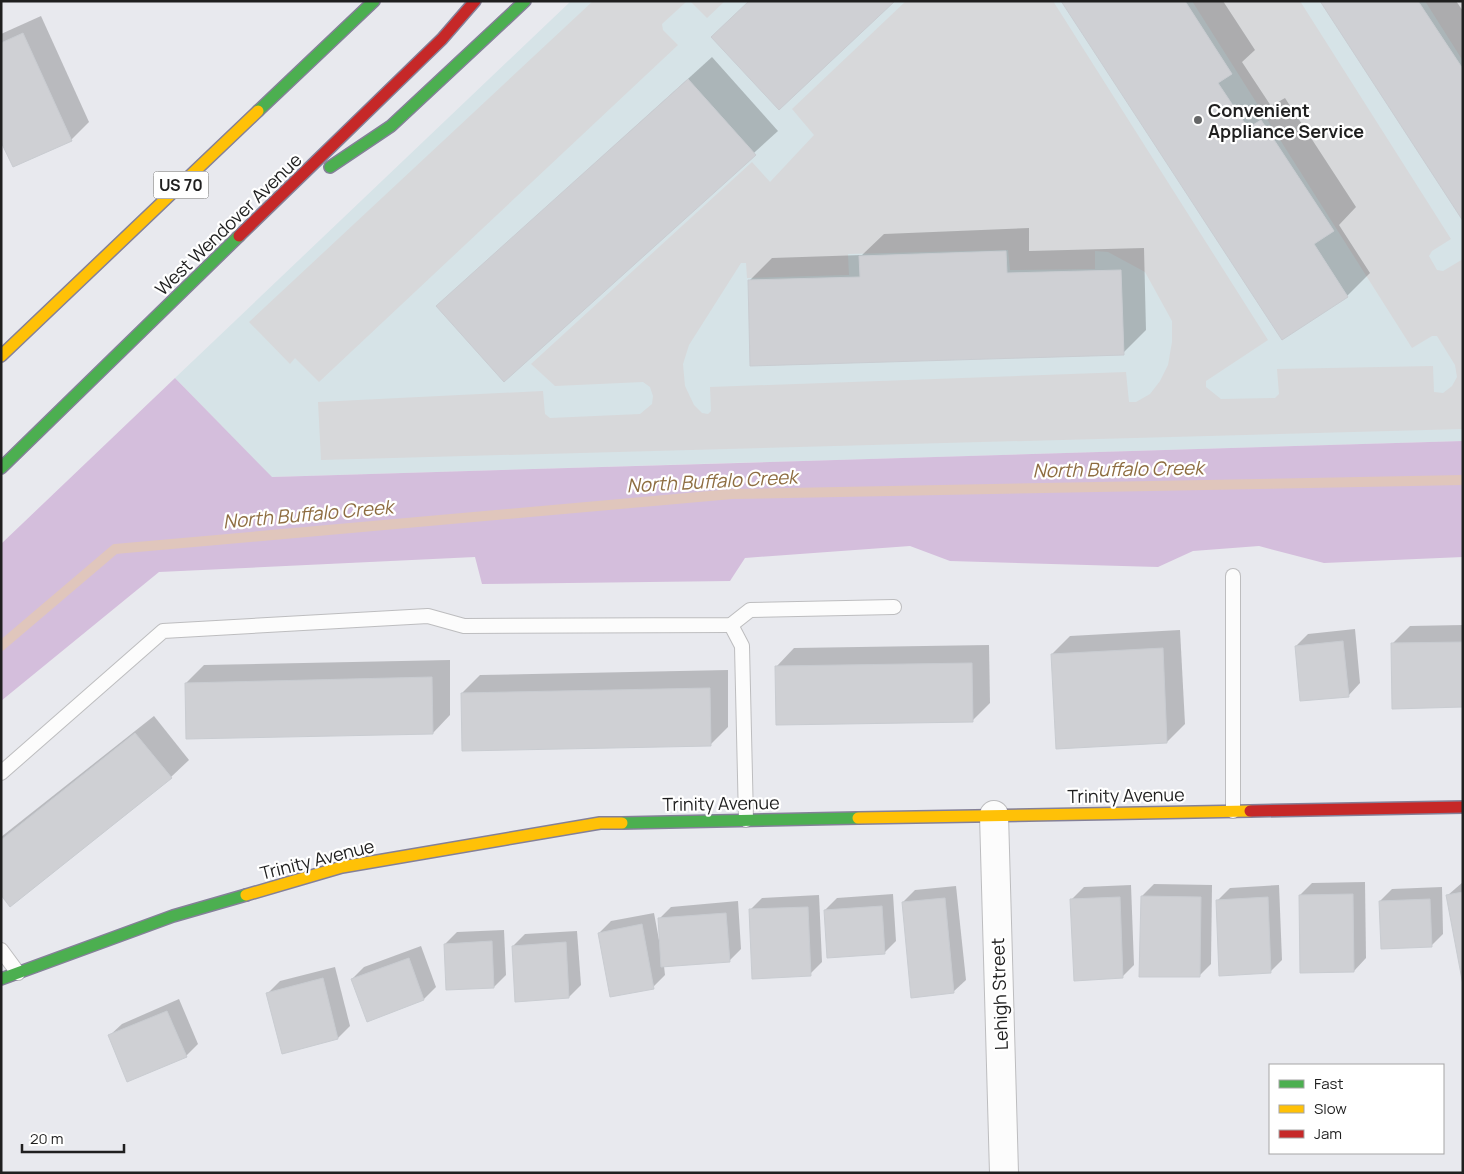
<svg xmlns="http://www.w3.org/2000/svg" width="1464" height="1174" viewBox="0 0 1464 1174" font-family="Manrope,sans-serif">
	<rect width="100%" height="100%" fill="#e8e9ee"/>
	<!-- commercial -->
	<path fill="#d6e3e7" d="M571,1h892v440l-1192,36 -96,-99z"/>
	<!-- forest -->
	<path fill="#d4bedc" d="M175,378l97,99 1191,-36v116l-139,6 -65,-17 -66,5 -35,16 -208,-6 -40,-15 -165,12 -15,23 -248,3 -7,-27 -316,15 -158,129v-157z"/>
	<!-- parking -->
	<g fill="#d7d8da" fill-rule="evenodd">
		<path d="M593,1h132l-18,17 -16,-16h-5l-24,22 1,6 15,15 -359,337 -24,-24 -5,6 -41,-42z"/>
		<path d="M906,1h147l215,339 -62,41v6l15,12 54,-1 4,-4 -2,-25 156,-3 1,26 9,1 9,-7 5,-9 -2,-12 -18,-29h-5l-20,12 -220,-347h108l151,238 -19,12 -3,5 8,14 6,1 20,-12v170l-1142,31 -3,-58 225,-11 2,23 5,4 90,-4 12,-10 1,-8 -3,-9 -7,-5 -88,4 -24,-22 221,-202 18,20 44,-47 -22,-26zM1008,250l2,20 85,-1v-18l13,1 37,20 27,49v21l-4,23 -8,16 -10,13 -14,8h-7l-3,-30 -416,15 1,24 -3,3 -6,-1 -8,-8 -9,-19 -2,-22 6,-19 52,-82h5l1,15 102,-3 -1,-21z"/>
		<path d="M1425,1h38v60z"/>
	</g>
	<!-- shadow -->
	<g fill="#0003">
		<path d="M1063,1h160l32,49 -13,12 29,44 14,-8 71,109 -17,18 31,48 -23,23z"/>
		<path d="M1321,1h135l7,10v207z"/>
		<path d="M41,16l48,106 -18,18 -70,-1v-105z"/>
		<path d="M712,57l66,74 -274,249 -66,-74z"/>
		<path d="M1029,228v23l115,-3 2,82 -23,23 -374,-72 23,-23 90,-3 22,-21z"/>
		<path d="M1463,625v81l-71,-62 18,-18z"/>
		<path d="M1355,629l5,54 -12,13 -52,-50 12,-12z"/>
		<path d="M1180,630l5,94 -18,18 -115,-88 18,-18z"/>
		<path d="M989,645l1,58 -18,18 -195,-55 17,-18z"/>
		<path d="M450,660v55l-17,18 -247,-50 18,-18z"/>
		<path d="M728,670v57l-18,18 -248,-52 18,-18z"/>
		<path d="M154,716l35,44 -18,17 -170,116v-56z"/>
		<path d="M1365,882l1,76 -12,13 -54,-76 12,-12z"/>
		<path d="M1463,882v96l-15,-83z"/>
		<path d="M1154,884l58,1 -1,79 -12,12 -57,-80z"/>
		<path d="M1131,885l3,80 -12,12 -50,-78 12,-12z"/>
		<path d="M1279,885l3,75 -12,12 -52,-72 12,-12z"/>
		<path d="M956,886l10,94 -13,12 -50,-90 12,-12z"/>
		<path d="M1442,887l1,47 -12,12 -51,-45 12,-12z"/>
		<path d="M893,894l3,47 -12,12 -59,-43 12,-12z"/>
		<path d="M819,895l3,67 -12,12 -60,-64 12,-12z"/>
		<path d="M738,901l3,48 -12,12 -65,5 1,9 -12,12 -54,-54 12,-12 43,-8 5,27 1,-1 -1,-20 12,-12z"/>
		<path d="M504,930l2,45 -12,12 -49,-43 12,-12z"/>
		<path d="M577,931l4,54 -12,12 -56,-51 12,-12z"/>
		<path d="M421,946l15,41 -12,12 -72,-20 12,-12z"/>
		<path d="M335,967l15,59 -12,12 -56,14 -14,-59 12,-12z"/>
		<path d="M179,999l19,45 -12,12 -77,-20 13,-12z"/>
	</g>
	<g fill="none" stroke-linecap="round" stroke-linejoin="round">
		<!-- stream -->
		<path stroke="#e0c6bc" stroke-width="10" d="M1,646l114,-97 617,-55 731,-14"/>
	</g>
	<!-- building -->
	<g fill="#cfd0d4" stroke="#c9ccd1">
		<path d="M749,1h146l-116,109 -68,-73z"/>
		<path d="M1061,1h124l47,73 -14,9 30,45 13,-8 73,111 -20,13 34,53 -66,43z"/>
		<path d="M1320,1h98l45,68v152z"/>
		<path d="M23,33l49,108 -59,26 -12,-25v-99z"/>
		<path d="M688,79l68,76 -252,227 -68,-76z"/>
		<path d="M1006,251l1,22 114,-3 3,85 -374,11 -2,-86 112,-3 -1,-21z"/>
		<path d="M1343,641l6,56 -49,4 -5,-55z"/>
		<path d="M1463,642v65l-71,2 -1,-66z"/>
		<path d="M1163,648l4,95 -111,6 -5,-95z"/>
		<path d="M972,663l1,59 -197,3 -1,-59z"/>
		<path d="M432,677l1,57 -247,5 -1,-56z"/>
		<path d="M710,688l1,58 -249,5 -1,-58z"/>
		<path d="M135,733l37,45 -162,129 -9,-12v-55z"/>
		<path d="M1463,892v93l-17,-90z"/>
		<path d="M1353,894l1,78 -54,1 -1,-78z"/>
		<path d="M1141,896l60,1 -1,80h-61z"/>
		<path d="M1120,897l3,81 -49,3 -4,-82z"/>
		<path d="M1268,897l3,76 -52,3 -3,-76z"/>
		<path d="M945,898l9,95 -43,5 -9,-96z"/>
		<path d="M1430,899l2,48 -51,2 -2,-48z"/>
		<path d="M882,906l3,48 -58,4 -3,-48z"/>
		<path d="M808,907l3,69 -59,3 -3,-70z"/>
		<path d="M726,913l4,49 -69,5 -3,-49z"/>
		<path d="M642,924l12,65 -44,8 -12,-64z"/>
		<path d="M492,941l2,47 -48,2 -2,-46z"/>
		<path d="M566,942l3,56 -54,4 -3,-56z"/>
		<path d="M409,958l15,42 -57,22 -16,-43z"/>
		<path d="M323,978l15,61 -56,15 -16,-61z"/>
		<path d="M167,1011l20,46 -60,25 -19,-47z"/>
	</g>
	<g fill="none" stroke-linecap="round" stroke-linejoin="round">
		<!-- lane casing -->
		<g stroke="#bdbdbf" stroke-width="16">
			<g id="lane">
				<path d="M1233,576v235"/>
				<path d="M731,625l11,21 4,174"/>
				<path d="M1,773l162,-142 265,-15 36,10 267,-1 19,-15 144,-3"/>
				<path d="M1,950l17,23"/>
			</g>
		</g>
		<!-- street casing -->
		<g stroke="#bdbdbf" stroke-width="30">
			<path id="street" d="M994,815l10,358"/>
		</g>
		<!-- fast casing -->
		<g stroke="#848098" stroke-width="14">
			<g id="fast">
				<path d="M258,111l116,-110"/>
				<path d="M330,167l61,-41 134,-125"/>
				<path d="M1,468l238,-232"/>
				<path d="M622,823l236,-5"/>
				<path d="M1,979l172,-63 73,-21"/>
			</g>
		</g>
		<!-- slow casing -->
		<g stroke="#848098" stroke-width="14">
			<g id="slow">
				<path d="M1,356l257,-245"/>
				<path d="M858,818l392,-7"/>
				<path d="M246,895l96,-28 258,-44h22"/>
			</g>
		</g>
		<!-- jam casing -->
		<g stroke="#848098" stroke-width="14">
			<g id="jam">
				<path d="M239,236l203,-197 33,-38"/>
				<path d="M1250,811l213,-4"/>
			</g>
		</g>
		<!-- lane -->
		<use href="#lane" stroke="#fcfcfc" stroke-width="14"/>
		<!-- street -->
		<use href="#street" stroke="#fcfcfc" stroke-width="28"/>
		<!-- fast -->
		<use href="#fast" stroke="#4caf50" stroke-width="11"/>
		<!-- slow -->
		<use href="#slow" stroke="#ffc107" stroke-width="11"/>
		<!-- jam -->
		<use href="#jam" stroke="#c62828" stroke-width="11"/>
	</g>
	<!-- markers -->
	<circle fill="#656667" stroke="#fff" stroke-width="2" cx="1198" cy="120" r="5"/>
	<g text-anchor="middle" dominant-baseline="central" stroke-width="4.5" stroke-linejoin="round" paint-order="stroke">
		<!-- shield labels -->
		<rect fill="#fff" stroke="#626262" stroke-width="1" x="153.5" y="171.5" width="55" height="27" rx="4"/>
		<g font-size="16" font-weight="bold" fill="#1f1f1f">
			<text x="181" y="185">US 70</text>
		</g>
		<!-- poi labels -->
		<g font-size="18" font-weight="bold" fill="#1f1f1f" stroke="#fff" text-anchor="start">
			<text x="1208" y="110">Convenient<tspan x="1208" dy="21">Appliance Service</tspan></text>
		</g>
		<!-- street labels -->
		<g font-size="18" fill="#1f1f1f" stroke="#fff">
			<text transform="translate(228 224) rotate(-44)">West Wendover Avenue</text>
			<text transform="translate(1126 795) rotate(-1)">Trinity Avenue</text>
			<text transform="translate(721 803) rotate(-1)">Trinity Avenue</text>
			<text transform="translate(317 859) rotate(-14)">Trinity Avenue</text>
			<text transform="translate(999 994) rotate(-92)">Lehigh Street</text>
		</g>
		<!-- water labels -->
		<g font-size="19" font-style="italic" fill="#8e6d41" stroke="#fff">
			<text transform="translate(1118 469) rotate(-1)">North Buffalo Creek</text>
			<text transform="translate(712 481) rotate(-3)">North Buffalo Creek</text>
			<text transform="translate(308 514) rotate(-5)">North Buffalo Creek</text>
		</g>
	</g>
	<!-- border -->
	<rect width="1464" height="1174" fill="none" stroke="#1f1f1f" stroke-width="5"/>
	<!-- legend -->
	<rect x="1269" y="1064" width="175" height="90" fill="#ffffff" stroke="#a5a5a5"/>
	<rect x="1279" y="1080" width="25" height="8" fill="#4caf50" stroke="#a5a5a5"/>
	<text x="1314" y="1089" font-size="15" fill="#1f1f1f">Fast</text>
	<rect x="1279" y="1105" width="25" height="8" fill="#ffc107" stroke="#a5a5a5"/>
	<text x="1314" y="1114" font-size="15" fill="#1f1f1f">Slow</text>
	<rect x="1279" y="1130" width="25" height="8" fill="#c62828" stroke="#a5a5a5"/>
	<text x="1314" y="1139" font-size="15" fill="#1f1f1f">Jam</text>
	<!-- scale -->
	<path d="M22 1144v8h102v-8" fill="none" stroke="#1f1f1f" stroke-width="2.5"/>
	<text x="30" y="1144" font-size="15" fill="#1f1f1f" stroke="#ffffff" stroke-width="4" paint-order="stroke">20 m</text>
</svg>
